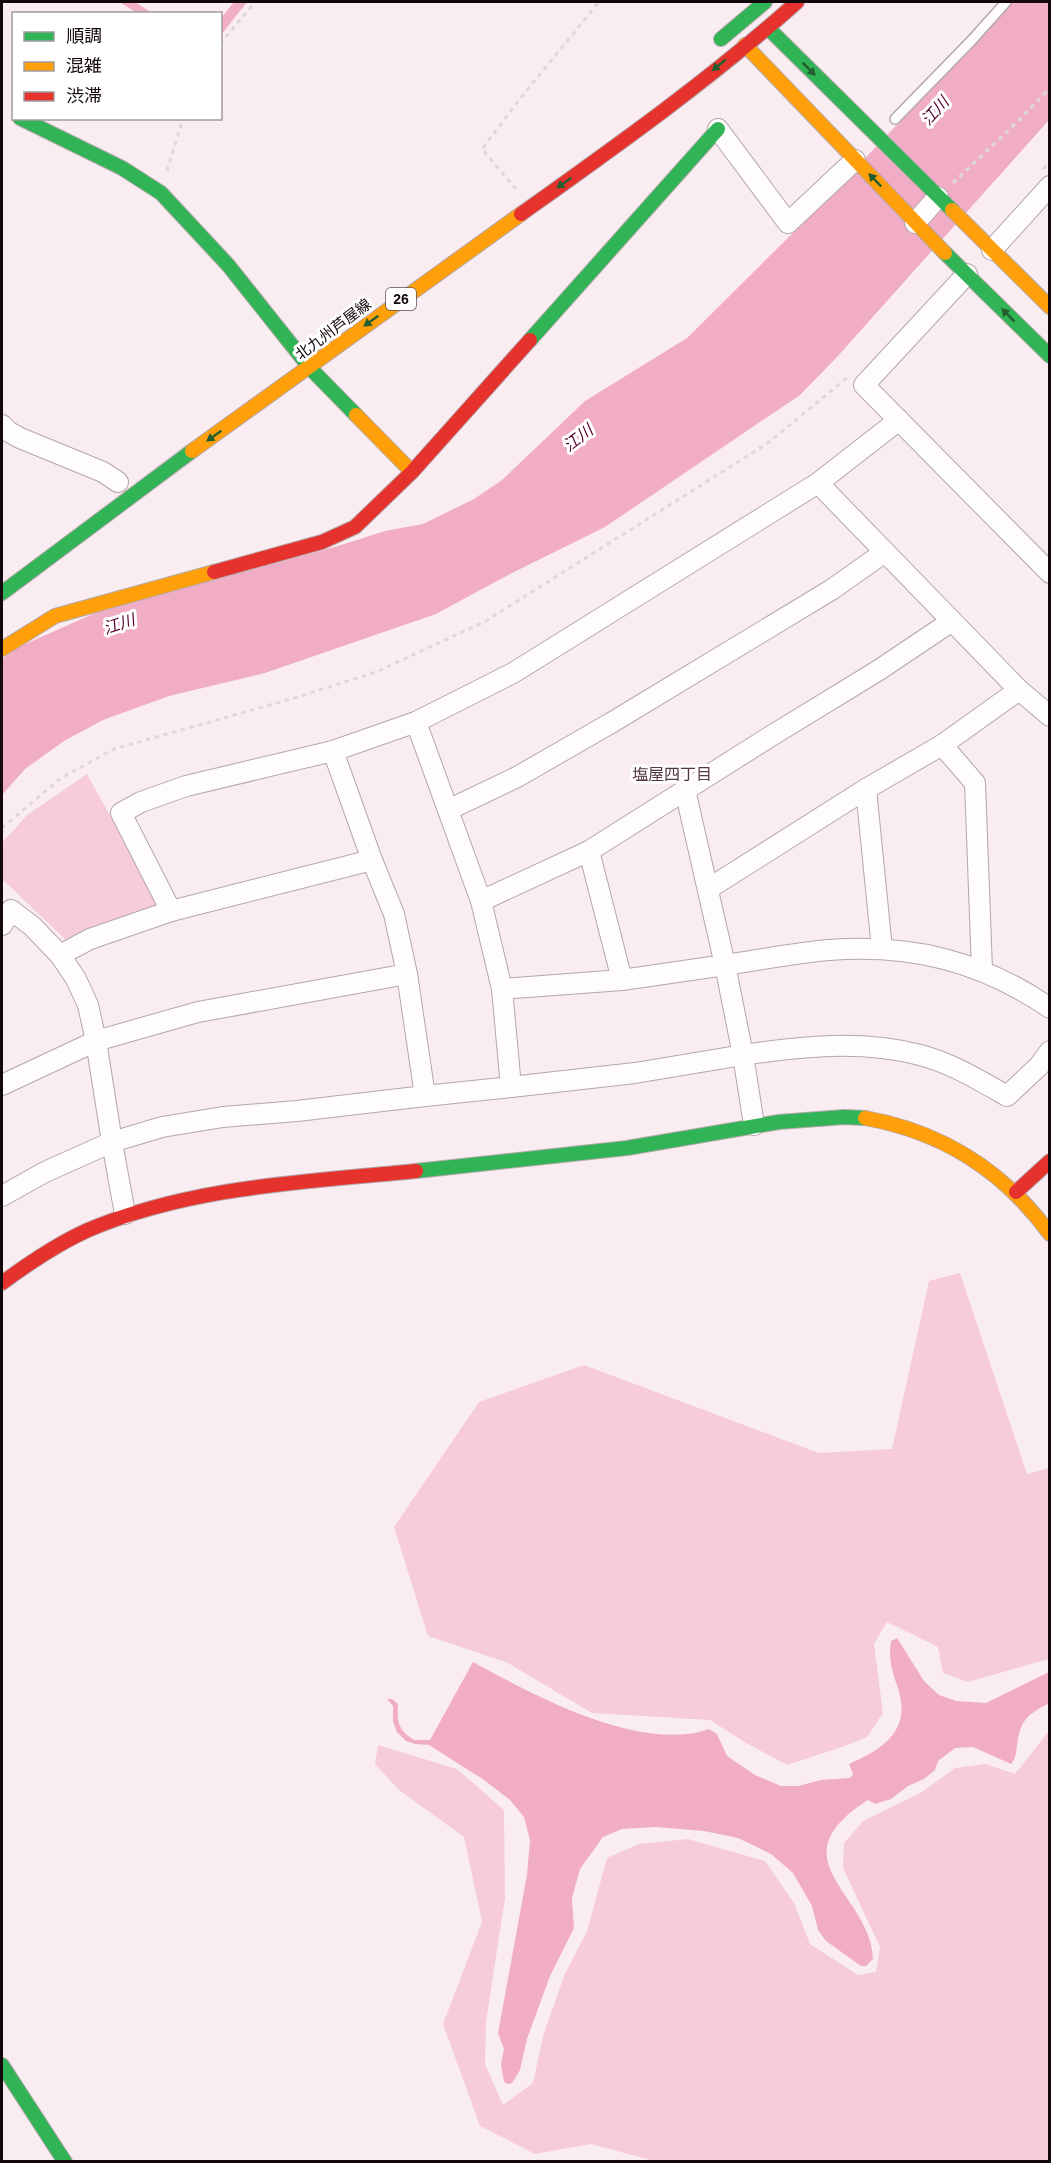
<svg xmlns="http://www.w3.org/2000/svg" width="1051" height="2163" viewBox="0 0 1051 2163" font-family="Arial,'Noto Sans JP',sans-serif">
	<rect width="100%" height="100%" fill="#faedf1"/>
	<!-- green -->
	<g fill="#f6ccda">
		<path d="M87,774l70,126 -3,9 -86,33 -66,-63v-36l25,-28z"/>
		<path d="M960,1273l67,201 22,-6v191l-81,23 -25,-9 -5,-26 -51,-25 -13,22 9,69 -16,24 -25,10 -55,18 -41,-22 -36,-23 -118,-7 -84,-50 -80,-27 -34,-109 85,-125 105,-37 235,88 73,-4 37,-168z"/>
		<path d="M1049,1731v430h-395l-63,-17 -56,10 -55,-28 -37,-102 39,-102 -18,-85 -65,-47 -24,-26 3,-19 79,24 47,41 1,88 -19,124 -1,42 18,41 30,-22 10,-47 21,-60 23,-45 20,-73 32,-14 49,-5 77,22 29,42 16,41 48,31 18,-3 4,-25 -37,-79 1,-25 19,-22 59,-29 33,-24 31,-4 29,10z"/>
	</g>
	<!-- water -->
	<g fill="#f2adc6">
		<path d="M120,2h15l17,11h-15z"/>
		<path d="M234,2h13l-26,33v-17z"/>
		<path d="M1011,2h38v118l-212,237 -37,38 -195,132 -95,47 -74,40 -171,59 -96,23 -66,24 -39,21 -39,28 -23,26v-136l19,-13 74,-33 243,-67 47,-15 38,-7 51,-25 28,-19 83,-79 102,-63 121,-120 163,-171z"/>
		<path d="M897,1638l27,43 15,14 17,6 30,2 63,-31v31c-22,12 -29,17 -32,43 -1,7 -1,12 -6,18l-38,-17 -18,1 -17,13 -3,9 -11,9 -16,7 -17,13 -16,5 -7,-4c-95,61 3,93 5,159l-7,7h-5l-35,-25 -8,-11 -6,-24 -19,-33 -22,-19 -33,-16 -34,-7 -49,-4 -33,2 -19,8 -23,32 -8,29 2,30 -24,48 -23,63 -7,31 -8,13 -4,1 -4,-2 -3,-18 3,-15 -6,-16 29,-158 3,-35 -6,-23 -14,-17 -26,-20 -55,-35 -14,-1 -9,-3 -9,-9 -4,-10v-16l-6,-7h5l6,5c-1,18 0,26 16,36h16l43,-78c59,32 145,79 214,72 7,0 15,-3 22,-5l8,5 10,22 28,19 26,11h17l23,-6 29,-2 3,-4 -4,-10c27,-12 57,-28 52,-63 -4,-23 -14,-32 -10,-60z"/>
	</g>
	<g fill="none" stroke-linecap="round" stroke-linejoin="round">
		<!-- lane casing -->
		<g stroke="#b4a7ab" stroke-width="12">
			<path id="lane" d="M895,119l77,-79 34,-38"/>
		</g>
		<!-- street casing -->
		<g stroke="#b4a7ab" stroke-width="22">
			<g id="street">
				<path d="M718,129l70,94 67,-63"/>
				<path d="M915,223l23,-26"/>
				<path d="M992,250l58,-64"/>
				<path d="M967,274l-103,111 186,188"/>
				<path d="M899,420l-81,63 201,207 31,26"/>
				<path d="M2,425l7,7 11,6 83,34 15,10"/>
				<path d="M416,722l65,179 21,88 9,98 -86,9"/>
				<path d="M942,745l33,38 7,187"/>
				<path d="M333,751l39,109"/>
				<path d="M866,789l16,160"/>
				<path d="M448,810l69,-33 94,-54 220,-133 54,-38"/>
				<path d="M708,889l158,-100 76,-44 77,-55"/>
				<path d="M481,901l108,-50 182,-115 108,-66 73,-49"/>
				<path d="M2,925l9,-15 21,16 28,29 30,-16 81,-28 -50,-98 20,-11 45,-16 147,-35 83,-29 97,-49 305,-190"/>
				<path d="M622,980l103,-15 -40,-175"/>
				<path d="M502,989l120,-9 -33,-129"/>
				<path d="M2,1085l94,-44 -8,-36 -12,-26 -16,-24"/>
				<path d="M511,1087l124,-14 108,-18 -18,-90c34,-5 69,-12 104,-15 83,-6 152,11 221,58"/>
				<path d="M754,1125l-11,-70c60,-9 118,-15 177,0 31,8 59,25 87,41l32,-30 11,-15"/>
				<path d="M2,1196l43,-24 67,-30 -16,-101 102,-29 209,-38 -13,-60 -22,-54 -201,51"/>
				<path d="M125,1214l-13,-72 50,-15 61,-10 74,-6 128,-15 -18,-122"/>
			</g>
		</g>
		<!-- fast casing -->
		<g stroke="#b4a7ab" stroke-width="16">
			<g id="fast">
				<path d="M768,28l184,182"/>
				<path d="M721,39l44,-37"/>
				<path d="M20,118l102,50 39,25 67,72 82,103 46,47"/>
				<path d="M945,253l105,103"/>
				<path d="M530,340l188,-211"/>
				<path d="M2,593l190,-142"/>
				<path d="M416,1171l211,-23 152,-26 65,-5 21,1"/>
				<path d="M2,2065l63,97"/>
			</g>
		</g>
		<!-- slow casing -->
		<g stroke="#b4a7ab" stroke-width="16">
			<g id="slow">
				<path d="M745,45l200,208"/>
				<path d="M952,210l98,97"/>
				<path d="M356,415l56,57"/>
				<path d="M192,451l329,-237"/>
				<path d="M2,649l53,-33 159,-44"/>
				<path d="M865,1118c78,14 138,52 185,116"/>
			</g>
		</g>
		<!-- jam casing -->
		<g stroke="#b4a7ab" stroke-width="16">
			<g id="jam">
				<path d="M521,214c94,-67 190,-135 276,-212"/>
				<path d="M214,572l108,-30 33,-15 57,-55 118,-132"/>
				<path d="M1016,1192l34,-31"/>
				<path d="M2,1283c27,-20 55,-39 86,-53 103,-44 218,-48 328,-59"/>
			</g>
		</g>
		<!-- path -->
		<g stroke="#ddd9db" stroke-width="3" stroke-dasharray="4.5 4.5" stroke-linecap="butt">
			<path d="M220,44l35,-42"/>
			<path d="M1043,169l7,-8"/>
			<path d="M167,171l16,-53"/>
			<path d="M953,183l63,-60 34,-35"/>
			<path d="M516,189l-34,-40 37,-49 80,-98"/>
			<path d="M2,828l59,-50 53,-29 184,-52 78,-25 108,-50 284,-179 80,-66"/>
		</g>
		<!-- lane -->
		<use href="#lane" stroke="#fefcfd" stroke-width="9"/>
		<!-- street -->
		<use href="#street" stroke="#fefcfd" stroke-width="20"/>
		<!-- fast -->
		<use href="#fast" stroke="#30b455" stroke-width="14"/>
		<!-- slow -->
		<use href="#slow" stroke="#ff9f0a" stroke-width="14"/>
		<!-- jam -->
		<use href="#jam" stroke="#e5322d" stroke-width="14"/>
	</g>
	<!-- one-way arrows -->
	<defs><path id="oneway-solid" d="M-6-.8H1V-3.2L6.5 0L1 3.2V.8H-6Z" transform="scale(1.5)"/></defs>
	<g fill="#225e30">
		<use href="#oneway-solid" transform="translate(719 65) rotate(141)"/>
		<use href="#oneway-solid" transform="translate(809 69) rotate(45)"/>
		<use href="#oneway-solid" transform="translate(875 180) rotate(-134)"/>
		<use href="#oneway-solid" transform="translate(564 183) rotate(145)"/>
		<use href="#oneway-solid" transform="translate(1008 315) rotate(-135)"/>
		<use href="#oneway-solid" transform="translate(371 321) rotate(144)"/>
		<use href="#oneway-solid" transform="translate(214 436) rotate(145)"/>
	</g>
	<g text-anchor="middle" dominant-baseline="central" stroke-width="6" stroke-linejoin="round" paint-order="stroke">
		<!-- shield labels -->
		<rect fill="#fff" stroke="#5a5255" stroke-width="1.5" x="386" y="288" width="30" height="22" rx="4.5"/>
		<g font-size="14" font-weight="bold" fill="#13080c">
			<text x="401" y="299">26</text>
		</g>
		<!-- street labels -->
		<g font-size="15" fill="#13080c" stroke="#fff">
			<text transform="translate(333 329) rotate(-37)">北九州芦屋線</text>
		</g>
		<!-- water labels -->
		<g font-size="16" font-style="italic" fill="#54002c" stroke="#fff">
			<text transform="translate(935 111) rotate(-48)">江川</text>
			<text transform="translate(578 438) rotate(-38)">江川</text>
			<text transform="translate(119 624) rotate(-18)">江川</text>
		</g>
		<!-- neighbourhood labels -->
		<g font-size="16" fill="#543741" stroke="#fff">
			<text x="672" y="774">塩屋四丁目</text>
		</g>
	</g>
	<!-- border -->
	<rect width="1051" height="2163" fill="none" stroke="#13080c" stroke-width="6"/>
	<!-- legend -->
	<rect x="12" y="12" width="210" height="108" fill="#ffffff" stroke="#a19c9e" stroke-width="1.5"/>
	<rect x="24" y="32" width="30" height="9" fill="#30b455" stroke="#a19c9e" stroke-width="1.5"/>
	<text x="66" y="42" font-size="18" fill="#13080c">順調</text>
	<rect x="24" y="62" width="30" height="9" fill="#ff9f0a" stroke="#a19c9e" stroke-width="1.5"/>
	<text x="66" y="72" font-size="18" fill="#13080c">混雑</text>
	<rect x="24" y="92" width="30" height="9" fill="#e5322d" stroke="#a19c9e" stroke-width="1.5"/>
	<text x="66" y="102" font-size="18" fill="#13080c">渋滞</text>
</svg>
